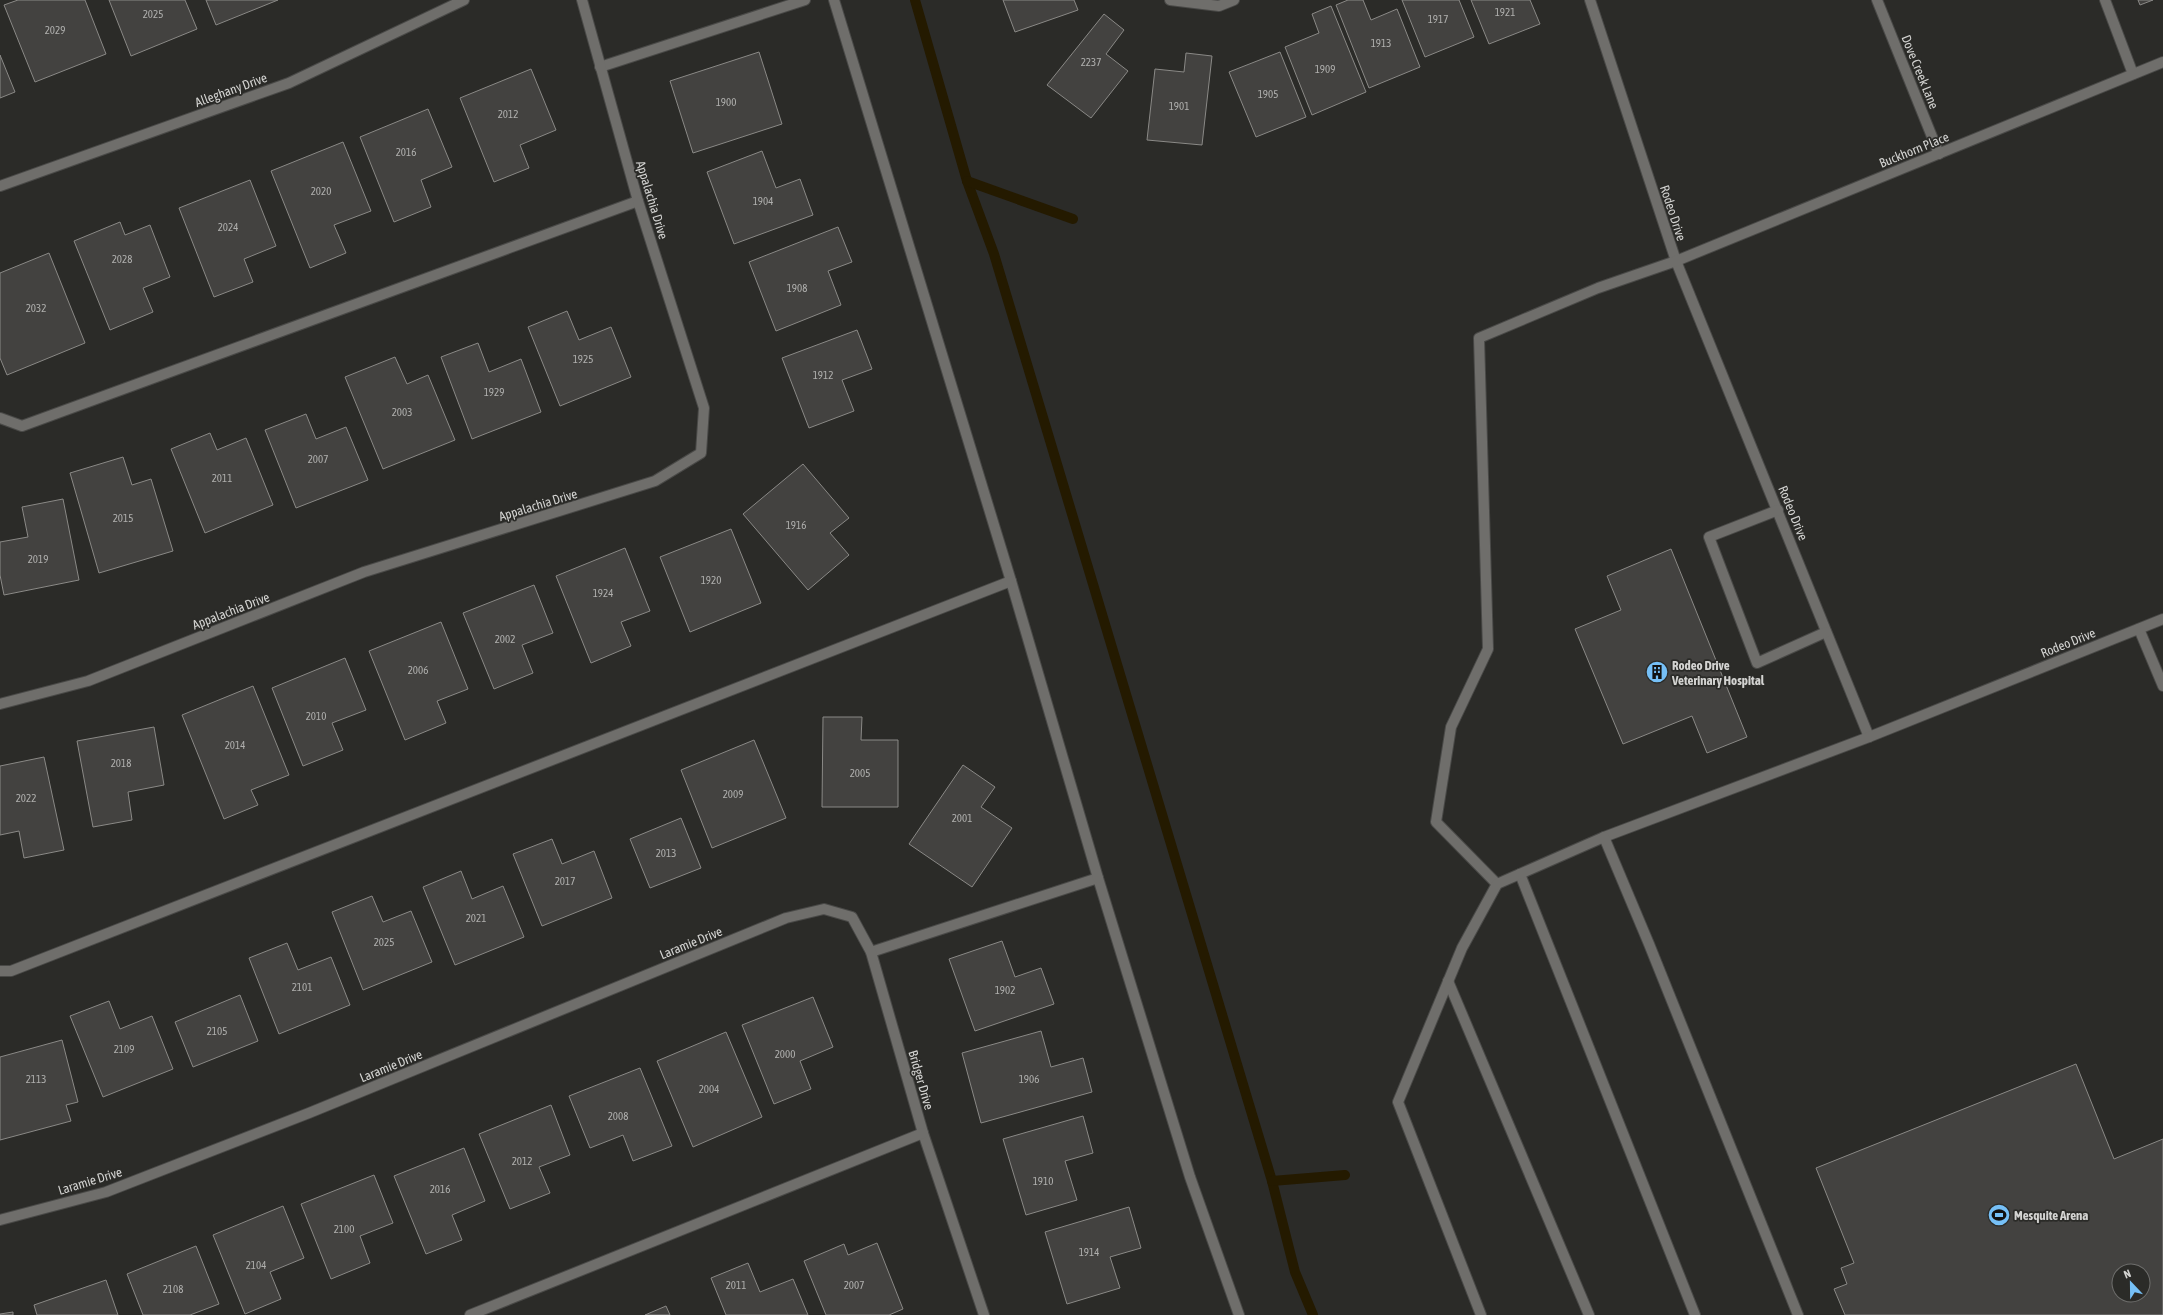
<svg xmlns="http://www.w3.org/2000/svg" width="2163" height="1315" viewBox="0 0 2163 1315" font-family="'Asap Condensed',sans-serif">
	<rect width="100%" height="100%" fill="#2b2b28"/>
	<g fill="none" stroke-linecap="round" stroke-linejoin="round">
		<!-- stream -->
		<g stroke="#241a00" stroke-width="10">
			<path d="M915,0l52,181 27,73 278,927 23,91 18,43"/>
			<path d="M967,181l106,38"/>
			<path d="M1272,1181l73,-6"/>
		</g>
	</g>
	<!-- building -->
	<g fill="#434240" stroke="#8a8986" fill-rule="evenodd">
		<path d="M18,0h67l21,54 -71,28 -31,-77z"/>
		<path d="M109,0h76l12,29 -66,27z"/>
		<path d="M206,0h72l-62,25z"/>
		<path d="M1003,0h71l4,10 -63,22z"/>
		<path d="M1348,0h15l8,20 26,-11 23,58 -51,21 -33,-83z"/>
		<path d="M1402,0h57l15,37 -49,20z"/>
		<path d="M1471,0h59l10,24 -51,20z"/>
		<path d="M2138,0h15l-13,5z"/>
		<path d="M1331,6l35,86 -54,23 -27,-68 34,-14 -7,-19z"/>
		<path d="M1104,14l20,16 -18,24 22,17 -37,47 -44,-33z"/>
		<path d="M759,52l23,72 -89,29 -23,-72z"/>
		<path d="M1280,52l26,65 -50,20 -27,-65z"/>
		<path d="M1186,53l26,3 -10,89 -55,-5 8,-71 29,3z"/>
		<path d="M0,55l15,37 -15,6z"/>
		<path d="M531,69l25,61 -36,15 9,23 -35,14 -34,-84z"/>
		<path d="M428,109l24,58 -31,13 10,27 -37,15 -34,-85z"/>
		<path d="M343,142l28,69 -37,14 12,28 -36,15 -39,-97z"/>
		<path d="M762,151l14,37 24,-9 13,36 -79,29 -27,-72z"/>
		<path d="M250,180l26,66 -32,13 9,23 -39,15 -35,-89z"/>
		<path d="M120,222l5,13 25,-10 20,52 -27,11 10,24 -43,18 -36,-89z"/>
		<path d="M838,227l14,35 -24,9 13,34 -65,26 -27,-69z"/>
		<path d="M49,253l36,90 -78,32 -7,-17v-85z"/>
		<path d="M567,311l12,29 32,-13 20,50 -71,29 -32,-79z"/>
		<path d="M857,330l15,39 -30,11 12,31 -45,17 -27,-70z"/>
		<path d="M478,343l11,29 32,-13 20,53 -69,27 -31,-82z"/>
		<path d="M395,357l12,27 21,-9 27,65 -72,29 -38,-92z"/>
		<path d="M306,414l10,25 30,-12 22,53 -72,28 -31,-78z"/>
		<path d="M210,433l7,17 29,-12 27,67 -68,28 -34,-84z"/>
		<path d="M123,457l9,28 19,-6 22,72 -74,22 -29,-100z"/>
		<path d="M803,464l46,54 -19,15 19,22 -41,35 -65,-76z"/>
		<path d="M63,499l16,81 -75,15 -4,-20v-33l28,-5 -6,-30z"/>
		<path d="M731,529l30,74 -71,29 -30,-75z"/>
		<path d="M625,548l25,63 -29,11 10,24 -40,17 -35,-87z"/>
		<path d="M1671,549l76,188 -40,16 -15,-37 -69,28 -48,-115 46,-19 -14,-34z"/>
		<path d="M534,585l19,48 -31,12 11,28 -39,16 -31,-76z"/>
		<path d="M441,622l27,67 -31,12 9,22 -41,17 -36,-89z"/>
		<path d="M345,658l21,52 -34,13 11,27 -40,16 -31,-78z"/>
		<path d="M253,686l36,89 -38,15 7,15 -34,14 -42,-104z"/>
		<path d="M823,717h39l-1,23h37v67h-76z"/>
		<path d="M154,727l10,58 -36,7 4,28 -39,7 -16,-86z"/>
		<path d="M754,740l32,78 -74,30 -31,-78z"/>
		<path d="M44,757l20,93 -40,8 -5,-27 -19,4v-69z"/>
		<path d="M963,765l32,22 -14,20 31,21 -40,59 -63,-43z"/>
		<path d="M681,818l20,50 -51,20 -20,-49z"/>
		<path d="M552,839l10,25 32,-13 18,47 -70,28 -29,-72z"/>
		<path d="M461,871l11,28 31,-13 21,51 -69,28 -32,-78z"/>
		<path d="M372,896l11,26 28,-11 21,51 -69,28 -31,-78z"/>
		<path d="M1002,941l13,36 26,-9 13,36 -79,27 -26,-72z"/>
		<path d="M287,943l11,27 33,-13 19,48 -71,29 -30,-76z"/>
		<path d="M240,995l18,46 -65,26 -18,-45z"/>
		<path d="M813,997l20,50 -33,14 11,28 -37,15 -32,-79z"/>
		<path d="M109,1001l11,28 32,-13 21,53 -70,28 -33,-81z"/>
		<path d="M1041,1031l10,36 32,-9 9,34 -111,31 -19,-70z"/>
		<path d="M726,1032l36,85 -69,30 -36,-86z"/>
		<path d="M62,1040l16,62 -12,3 5,16 -71,19v-83z"/>
		<path d="M2076,1064l38,95 49,-20v176h-318l-11,-26 13,-5 -6,-16 13,-5 -38,-95zM2119,1271h24v24h-24z"/>
		<path d="M640,1068l32,78 -39,15 -10,-26 -33,13 -21,-52z"/>
		<path d="M551,1105l19,50 -31,12 11,26 -40,16 -31,-75z"/>
		<path d="M1083,1116l10,37 -28,8 12,39 -51,15 -23,-76z"/>
		<path d="M464,1148l21,53 -33,14 10,25 -36,14 -32,-78z"/>
		<path d="M374,1175l19,48 -33,13 10,27 -39,16 -30,-75z"/>
		<path d="M283,1206l21,52 -34,14 11,27 -36,15 -32,-79z"/>
		<path d="M1129,1207l12,41 -31,9 10,31 -53,16 -22,-72z"/>
		<path d="M877,1243l26,66 -14,6h-63l-22,-54 40,-17 4,11z"/>
		<path d="M196,1246l23,58 -29,11h-47l-16,-41z"/>
		<path d="M748,1263l12,29 33,-13 15,36h-82l-15,-37z"/>
		<path d="M106,1280l12,35h-81l-3,-10z"/>
		<path d="M666,1306l4,9h-25z"/>
		<path d="M13,1312v3h-13v-1z"/>
	</g>
	<g fill="none" stroke-linecap="round" stroke-linejoin="round">
		<!-- minor casing -->
		<g stroke="#494947" stroke-width="12">
			<g id="minor">
				<path d="M834,0l177,581"/>
				<path d="M1170,0l49,6 15,-6"/>
				<path d="M1590,0l86,261 193,476"/>
				<path d="M1877,0l62,154"/>
				<path d="M2105,0l28,74"/>
				<path d="M600,67l205,-67"/>
				<path d="M0,186l289,-103 175,-83"/>
				<path d="M0,418l22,8 616,-225"/>
				<path d="M1778,510l-69,27 48,126 69,-31"/>
				<path d="M2139,629l24,57"/>
				<path d="M0,704l88,-23 276,-109 291,-91 46,-28 3,-45 -66,-207 -56,-201"/>
				<path d="M1604,837l265,-100 294,-118"/>
				<path d="M1520,874l175,441"/>
				<path d="M1497,884l-61,-62 15,-95 37,-78 -9,-311 119,-50 78,-27 487,-199"/>
				<path d="M871,952l227,-74 92,299 49,138"/>
				<path d="M0,971h11l1000,-390 87,297"/>
				<path d="M1448,981l141,334"/>
				<path d="M0,1220l106,-28 203,-79 477,-195 38,-9 28,8 19,35 52,181 61,182"/>
				<path d="M470,1315l453,-182"/>
				<path d="M1481,1315l-83,-213 64,-154 35,-64 107,-47 45,107 149,371"/>
			</g>
		</g>
		<!-- minor -->
		<use href="#minor" stroke="#6f6e6b" stroke-width="10"/>
	</g>
	<!-- icons -->
	<defs>
		<g id="building-disc" transform="scale(1.15)"><circle r="9.5" fill="#76c0f7" stroke="#2b2b28"/><path d="M-4-6H4V6H1V3H-1V6H-4ZM-2.5-4.3h1.7v1.8h-1.7ZM.8-4.3h1.7v1.8H.8ZM-2.5-1h1.7V.8h-1.7ZM.8-1h1.7V.8H.8Z" fill="#111"/></g>
		<g id="stadium-disc" transform="scale(1.15)"><circle r="9.5" fill="#76c0f7" stroke="#2b2b28"/><path d="M0-5a6.5 5 0 1 0 0 10a6.5 5 0 1 0 0-10ZM-3.5-1.8h7v3.6h-7Z" fill="#111"/></g>
	</defs>
	<g fill-rule="evenodd">
		<use href="#building-disc" x="1657" y="672"/>
		<use href="#stadium-disc" x="1999" y="1215"/>
	</g>
	<g text-anchor="middle" dominant-baseline="central" stroke-width="3.5" stroke-linejoin="round" paint-order="stroke">
		<!-- number labels -->
		<g font-size="11" fill="#afafad">
			<text x="1505" y="12">1921</text>
			<text x="153" y="14">2025</text>
			<text x="1438" y="19">1917</text>
			<text x="55" y="30">2029</text>
			<text x="1381" y="43">1913</text>
			<text x="1091" y="62">2237</text>
			<text x="1325" y="69">1909</text>
			<text x="1268" y="94">1905</text>
			<text x="726" y="102">1900</text>
			<text x="1179" y="106">1901</text>
			<text x="508" y="114">2012</text>
			<text x="406" y="152">2016</text>
			<text x="321" y="191">2020</text>
			<text x="763" y="201">1904</text>
			<text x="228" y="227">2024</text>
			<text x="122" y="259">2028</text>
			<text x="797" y="288">1908</text>
			<text x="36" y="308">2032</text>
			<text x="583" y="359">1925</text>
			<text x="823" y="375">1912</text>
			<text x="494" y="392">1929</text>
			<text x="402" y="412">2003</text>
			<text x="318" y="459">2007</text>
			<text x="222" y="478">2011</text>
			<text x="123" y="518">2015</text>
			<text x="796" y="525">1916</text>
			<text x="38" y="559">2019</text>
			<text x="711" y="580">1920</text>
			<text x="603" y="593">1924</text>
			<text x="505" y="639">2002</text>
			<text x="418" y="670">2006</text>
			<text x="316" y="716">2010</text>
			<text x="235" y="745">2014</text>
			<text x="121" y="763">2018</text>
			<text x="860" y="773">2005</text>
			<text x="733" y="794">2009</text>
			<text x="26" y="798">2022</text>
			<text x="962" y="818">2001</text>
			<text x="666" y="853">2013</text>
			<text x="565" y="881">2017</text>
			<text x="476" y="918">2021</text>
			<text x="384" y="942">2025</text>
			<text x="302" y="987">2101</text>
			<text x="1005" y="990">1902</text>
			<text x="217" y="1031">2105</text>
			<text x="124" y="1049">2109</text>
			<text x="785" y="1054">2000</text>
			<text x="36" y="1079">2113</text>
			<text x="1029" y="1079">1906</text>
			<text x="709" y="1089">2004</text>
			<text x="618" y="1116">2008</text>
			<text x="522" y="1161">2012</text>
			<text x="1043" y="1181">1910</text>
			<text x="440" y="1189">2016</text>
			<text x="344" y="1229">2100</text>
			<text x="1089" y="1252">1914</text>
			<text x="256" y="1265">2104</text>
			<text x="736" y="1285">2011</text>
			<text x="854" y="1285">2007</text>
			<text x="173" y="1289">2108</text>
		</g>
		<!-- street labels -->
		<g font-size="13" fill="#d3d3d1" stroke="#2b2b28">
			<text transform="translate(1920 72) rotate(68)">Dove Creek Lane</text>
			<text transform="translate(231 90) rotate(-20)">Alleghany Drive</text>
			<text transform="translate(1914 150) rotate(-22)">Buckhorn Place</text>
			<text transform="translate(652 200) rotate(73)">Appalachia Drive</text>
			<text transform="translate(1673 213) rotate(72)">Rodeo Drive</text>
			<text transform="translate(538 505) rotate(-17)">Appalachia Drive</text>
			<text transform="translate(1793 513) rotate(68)">Rodeo Drive</text>
			<text transform="translate(231 611) rotate(-21)">Appalachia Drive</text>
			<text transform="translate(2068 643) rotate(-22)">Rodeo Drive</text>
			<text transform="translate(691 943) rotate(-22)">Laramie Drive</text>
			<text transform="translate(391 1066) rotate(-22)">Laramie Drive</text>
			<text transform="translate(921 1080) rotate(74)">Bridger Drive</text>
			<text transform="translate(90 1181) rotate(-17)">Laramie Drive</text>
		</g>
		<!-- poi labels -->
		<g font-size="13" font-weight="bold" fill="#d3d3d1" stroke="#2b2b28" text-anchor="start">
			<text x="1672" y="665">Rodeo Drive<tspan x="1672" dy="15">Veterinary Hospital</tspan></text>
			<text x="2014" y="1215">Mesquite Arena</text>
		</g>
	</g>
	<!-- north arrow -->
	<g transform="translate(2131 1283) rotate(338)"><circle r="19" fill="#2b2b28" stroke="#6e6e6c"/>
	<path d="M0-3L7 15L0 10L-7 15Z" fill="#76c0f7"/>
	<text y="-6" font-size="11" font-weight="bold" text-anchor="middle" fill="#d3d3d1">N</text>
	</g>
</svg>
